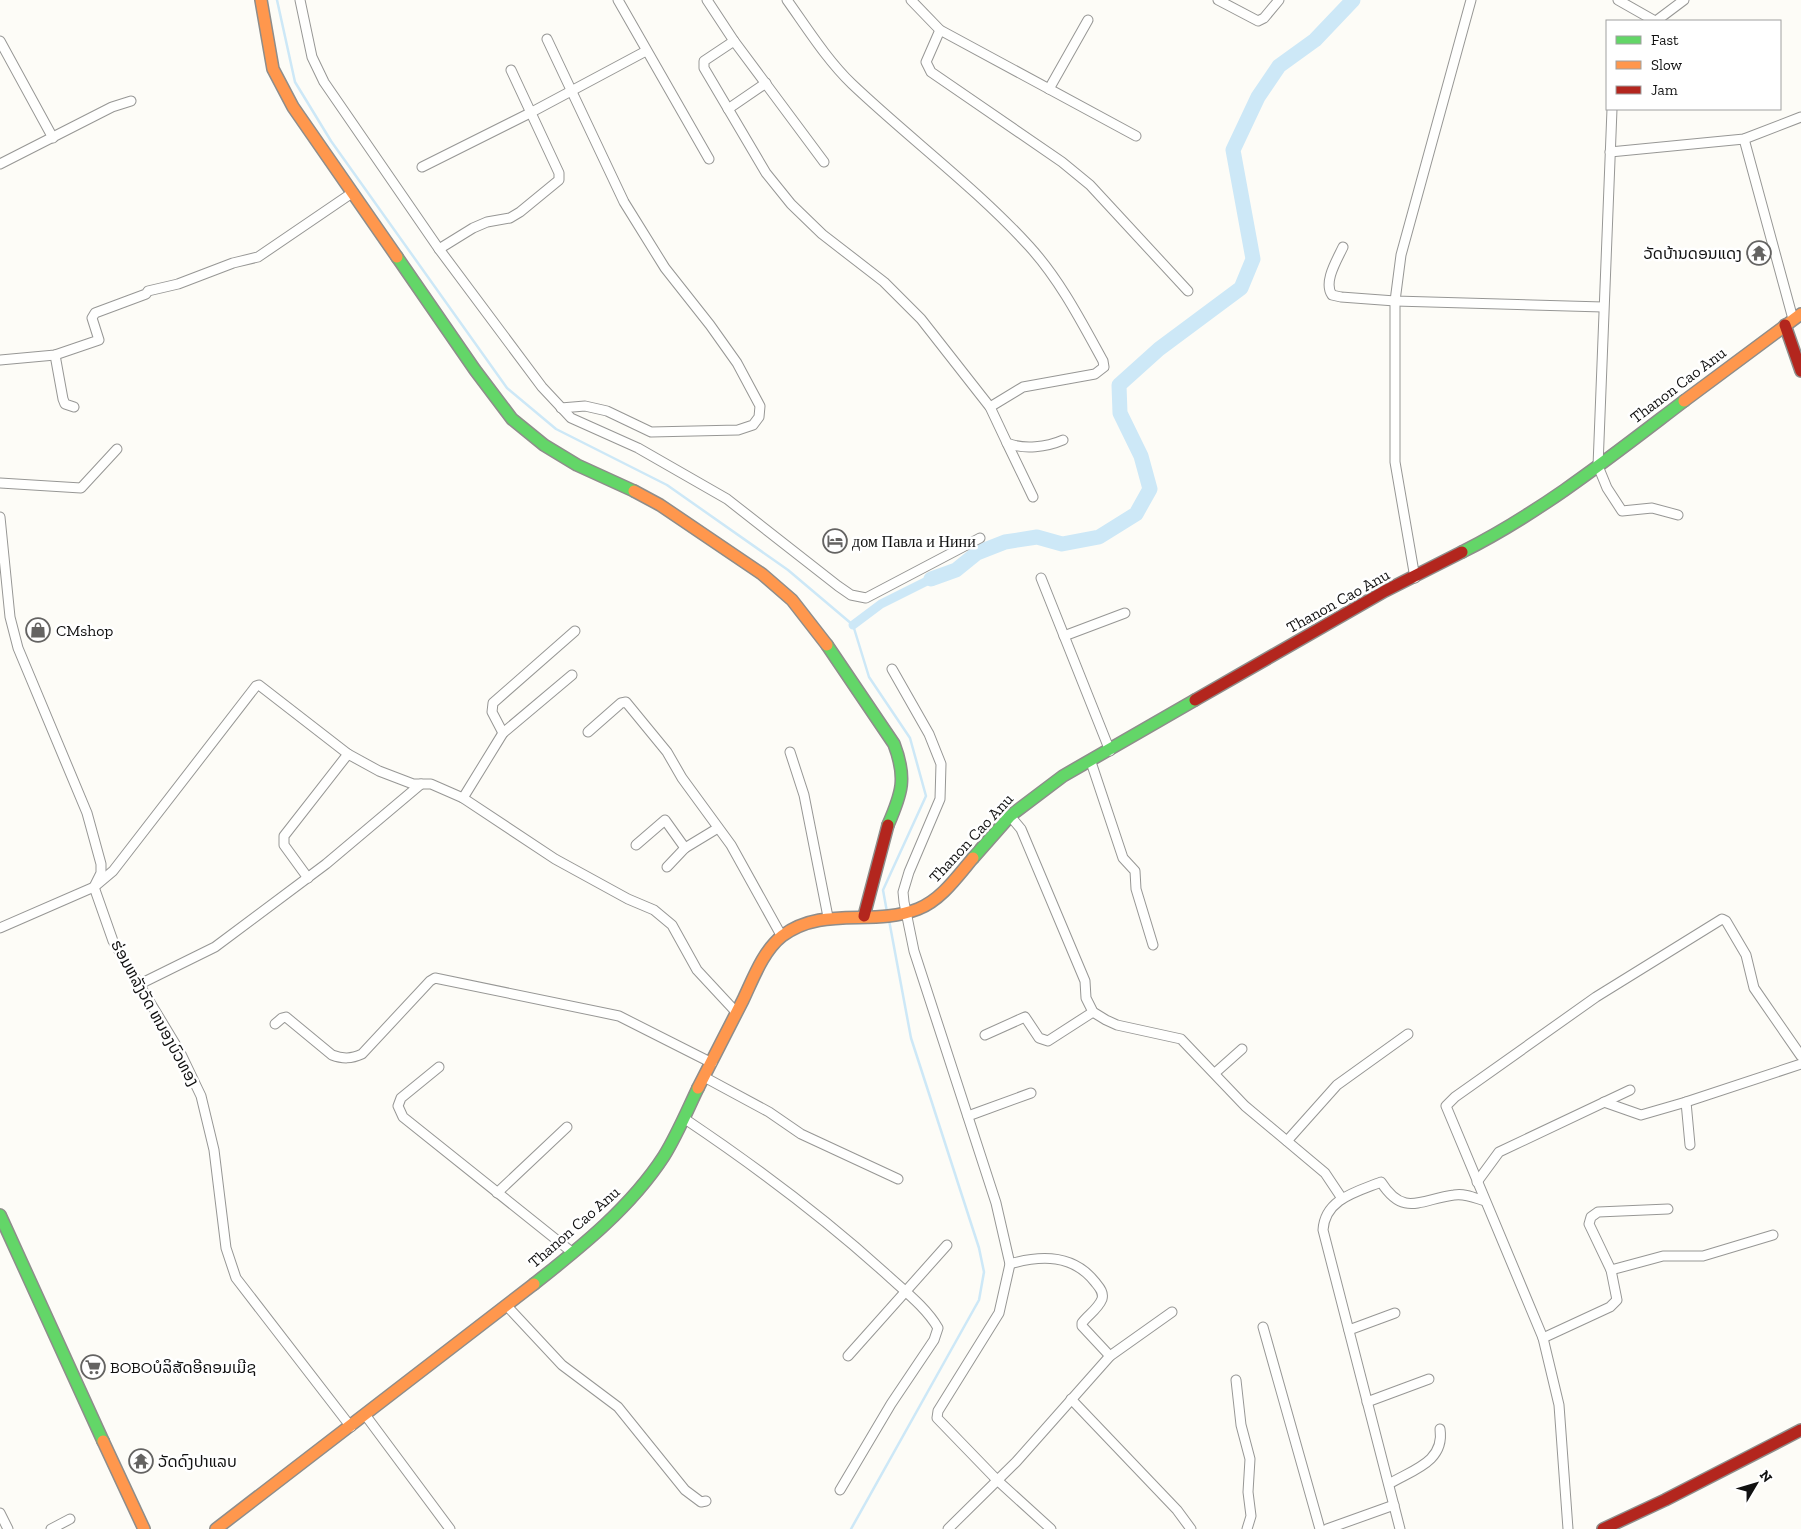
<svg xmlns="http://www.w3.org/2000/svg" width="1801" height="1529" viewBox="0 0 1801 1529" font-family="'Zilla Slab','Noto Sans Lao',serif">
	<rect width="100%" height="100%" fill="#fdfcf7"/>
	<g fill="none" stroke-linecap="round" stroke-linejoin="round">
		<!-- stream -->
		<g stroke="#cde8f7" stroke-width="2.5">
			<path d="M277,0l18,82 36,59 176,247 49,41 111,56 121,85 65,55 16,52 41,61 16,58 -43,94 4,22"/>
			<path d="M851,1529l128,-229 5,-28 -5,-24 -68,-210 -22,-118"/>
		</g>
		<!-- canal -->
		<path stroke="#cde8f7" stroke-width="9" d="M853,625l28,-21 50,-25"/>
		<!-- river -->
		<path stroke="#cde8f7" stroke-width="15" d="M931,579l25,-9 21,-17 28,-11 32,-5 25,7 37,-7 37,-23 14,-25 -9,-33 -21,-43 -1,-28 40,-36 82,-61 12,-29 -20,-109 25,-53 21,-31 36,-26 38,-40"/>
		<!-- street casing -->
		<g stroke="#979795" stroke-width="11">
			<g id="street">
				<path d="M300,0l12,57 12,25 115,167 103,138 29,31 67,30 89,51 111,87 13,9 15,3 114,-60"/>
				<path d="M618,0l91,159"/>
				<path d="M707,0l27,41 90,121"/>
				<path d="M787,0c20,28 40,60 65,84 58,55 123,103 177,162 31,34 52,75 74,115l1,6 -9,7 -72,13 -33,20"/>
				<path d="M911,0l29,30 196,106"/>
				<path d="M1218,0l40,21 6,-3 15,-18"/>
				<path d="M1618,0l37,21"/>
				<path d="M1656,21l28,-21"/>
				<path d="M940,30l-14,32 5,10 131,90 28,23 98,106"/>
				<path d="M547,39l77,163 41,66 45,57 27,38 23,43 -1,11 -6,8 -15,5 -87,2 -44,-21 -22,-5 -24,2"/>
				<path d="M0,41l53,97"/>
				<path d="M734,41l-30,20v7l62,105 25,31 31,30 62,48 37,37 69,88 17,36c17,7 40,4 56,-3"/>
				<path d="M1049,89l39,-69"/>
				<path d="M728,109l38,-26"/>
				<path d="M1612,109l-14,357 9,22 15,23 30,-3 26,7"/>
				<path d="M1744,139l49,180"/>
				<path d="M1610,152l134,-13 57,-22"/>
				<path d="M0,164l112,-57 19,-6"/>
				<path d="M422,167l108,-54 116,-62"/>
				<path d="M1343,247c-6,13 -20,35 -11,48l9,2 54,4 208,6"/>
				<path d="M439,249l34,-21 14,-6 23,-4 10,-6 39,-32v-7l-48,-103"/>
				<path d="M55,355l8,44 2,5 9,3"/>
				<path d="M0,360l55,-5 44,-15 -7,-22 3,-5 51,-19 2,-3 30,-7 55,-21 25,-6 94,-64"/>
				<path d="M1007,443l26,54"/>
				<path d="M0,483l81,5 36,-39"/>
				<path d="M0,517l10,100 8,31 69,165 14,51v9l-7,14 19,54 67,111 21,44 13,54 12,98 10,30 115,149"/>
				<path d="M1041,578l69,173"/>
				<path d="M1415,578l-20,-116v-161l6,-46 70,-255"/>
				<path d="M1064,636l61,-23"/>
				<path d="M892,669l37,65 12,30 -1,35 -31,73 -6,20 1,10 10,49 82,252 14,61 -11,49 -61,98 -1,7 60,62 54,49"/>
				<path d="M588,732l33,-29 5,-1 41,50 15,26 49,67 50,90"/>
				<path d="M503,733l-11,-21 1,-9 82,-72"/>
				<path d="M790,752l14,43 24,122"/>
				<path d="M1091,762l32,96 12,13 1,18 17,56"/>
				<path d="M463,798l40,-65 69,-58"/>
				<path d="M1010,816l11,13 64,152 1,17 7,14 13,8 11,5 64,14 64,67 80,67 16,24"/>
				<path d="M636,845l29,-25 20,28"/>
				<path d="M667,867l18,-19 33,-20"/>
				<path d="M308,878l-24,-33v-9l64,-82"/>
				<path d="M0,928l94,-41 19,-16 143,-185 3,-1 89,69 31,17 34,13h18l32,14 92,61 73,40 26,11 18,15 25,45 39,42"/>
				<path d="M140,984l75,-37 111,-83 95,-80"/>
				<path d="M275,1024l7,-6 4,-1 46,38c11,4 19,4 30,-1l68,-73 5,-3 184,38 93,47"/>
				<path d="M985,1035l40,-18 14,21 9,3 45,-29"/>
				<path d="M439,1067l-38,31 -3,8 5,11 170,136"/>
				<path d="M1215,1073l27,-24"/>
				<path d="M706,1078l63,34 32,22 97,45"/>
				<path d="M1604,1102l37,13 45,-13"/>
				<path d="M968,1116l63,-23"/>
				<path d="M685,1119c70,47 137,97 200,154 17,16 41,34 53,55l-4,12 -43,64 -51,86"/>
				<path d="M1287,1141l50,-56 71,-51"/>
				<path d="M1690,1145l-4,-43 115,-38"/>
				<path d="M1477,1182l22,-30 131,-62"/>
				<path d="M497,1193l70,-66"/>
				<path d="M1010,1264c31,-9 63,-10 85,18 4,5 9,10 7,17 -4,10 -14,16 -20,24v3l28,30"/>
				<path d="M1611,1270l52,-14h40l70,-21"/>
				<path d="M506,1305l56,60 56,42 67,83 16,12 5,-1"/>
				<path d="M1263,1327l57,202"/>
				<path d="M1349,1330l46,-17"/>
				<path d="M1543,1338l67,-31 7,-7 -6,-30 -22,-46 2,-7 7,-5 70,-3"/>
				<path d="M848,1356l99,-111"/>
				<path d="M1236,1380l5,45 9,34 -2,33 3,24 -4,13"/>
				<path d="M1071,1399l106,111 14,19"/>
				<path d="M1367,1402l62,-23"/>
				<path d="M366,1416l84,113"/>
				<path d="M1389,1484c23,-14 56,-22 51,-55"/>
				<path d="M0,1513l8,16"/>
				<path d="M51,1529l19,-10"/>
				<path d="M948,1529l68,-67 94,-106 62,-44"/>
				<path d="M1327,1529l67,-24"/>
				<path d="M1400,1529l-77,-299c2,-31 33,-38 58,-48 23,36 40,17 73,13 11,-2 21,3 31,6"/>
				<path d="M1568,1529l-9,-124 -16,-67 -97,-232 9,-9 141,-100 126,-78 4,2 20,34 8,33 47,68"/>
			</g>
		</g>
		<!-- fast casing -->
		<g stroke="#8e8d8b" stroke-width="14">
			<g id="fast">
				<path d="M397,257l78,113 37,49 32,26 33,20 57,26"/>
				<path d="M1462,552c80,-40 151,-97 222,-151"/>
				<path d="M827,645l67,99c13,34 8,49 -6,81"/>
				<path d="M973,858l37,-42 53,-40 132,-76"/>
				<path d="M0,1215l103,226"/>
				<path d="M534,1284c47,-37 97,-77 130,-128 13,-21 23,-45 34,-68"/>
			</g>
		</g>
		<!-- slow casing -->
		<g stroke="#8e8d8b" stroke-width="14">
			<g id="slow">
				<path d="M261,0l12,69 20,38 104,150"/>
				<path d="M1684,401l117,-87"/>
				<path d="M634,491l26,14 102,69 30,26 35,45"/>
				<path d="M698,1088c15,-29 30,-59 45,-88 10,-21 20,-49 39,-64 41,-31 91,-9 136,-27 23,-9 39,-32 55,-51"/>
				<path d="M103,1441l41,88"/>
				<path d="M216,1529l318,-245"/>
			</g>
		</g>
		<!-- jam casing -->
		<g stroke="#8e8d8b" stroke-width="14">
			<g id="jam">
				<path d="M1785,325l16,46"/>
				<path d="M1195,700l190,-109 77,-39"/>
				<path d="M864,916l24,-91"/>
				<path d="M1603,1529l62,-29 136,-70"/>
			</g>
		</g>
		<!-- street -->
		<use href="#street" stroke="#fffffe" stroke-width="9"/>
		<!-- fast -->
		<use href="#fast" stroke="#63d668" stroke-width="11"/>
		<!-- slow -->
		<use href="#slow" stroke="#ff974d" stroke-width="11"/>
		<!-- jam -->
		<use href="#jam" stroke="#b3261e" stroke-width="11"/>
	</g>
	<!-- icons -->
	<defs>
		<g id="temple-ring" transform="scale(1.25)"><circle r="9.5" fill="#fff" stroke="#646362" stroke-width="1.5"/><path d="M0-6L5-2H3V0L6.5 2.5H4V6H1.5V3h-3V6H-4V2.5H-6.5L-3 0V-2H-5Z" fill="#646362"/></g>
		<g id="hotel-ring" transform="scale(1.25)"><circle r="9.5" fill="#fff" stroke="#646362" stroke-width="1.5"/><path d="M-6-4.5h1.5V1H6V5H4.5V3h-9V5H-6ZM-4 0a1.8 1.8 0 1 1 3.6 0ZM.5 0V-2.5h3Q6-2.5 6 0Z" fill="#646362"/></g>
		<g id="shop-ring" transform="scale(1.25)"><circle r="9.5" fill="#fff" stroke="#646362" stroke-width="1.5"/><path d="M-5-2.5h2.3a2.7 3.5 0 0 1 5.4 0H5L5.5 6h-11ZM-1.5-2.5h3a1.5 2.3 0 0 0-3 0Z" fill="#646362"/></g>
		<g id="supermarket-ring" transform="scale(1.25)"><circle r="9.5" fill="#fff" stroke="#646362" stroke-width="1.5"/><path d="M-6-5.5h2.5l.6 2H6L4.5 2H-2.5L-4.4-4H-6ZM-1.5 3.2a1.3 1.3 0 1 0 .1 0ZM3 3.2a1.3 1.3 0 1 0 .1 0Z" fill="#646362"/></g>
	</defs>
	<g fill-rule="evenodd">
		<use href="#temple-ring" x="1759" y="253"/>
		<use href="#hotel-ring" x="835" y="541"/>
		<use href="#shop-ring" x="38" y="630"/>
		<use href="#supermarket-ring" x="93" y="1367"/>
		<use href="#temple-ring" x="141" y="1461"/>
	</g>
	<g text-anchor="middle" dominant-baseline="central" stroke-width="5" stroke-linejoin="round" paint-order="stroke">
		<!-- poi labels -->
		<g font-size="16" fill="#111" stroke="#fff" text-anchor="start">
			<text x="1742" y="253" text-anchor="end">ວັດບ້ານດອນແດງ</text>
			<text x="852" y="541">дом Павла и Нини</text>
			<text x="56" y="630">CMshop</text>
			<text x="110" y="1367">BOBOບໍລິສັດອີຄອມເມີຊ</text>
			<text x="158" y="1461">ວັດດົງປາແລບ</text>
		</g>
		<!-- street labels -->
		<g font-size="16" fill="#111" stroke="#fff">
			<text transform="translate(1678 385) rotate(-37)">Thanon Cao Anu</text>
			<text transform="translate(1338 601) rotate(-29)">Thanon Cao Anu</text>
			<text transform="translate(971 838) rotate(-47)">Thanon Cao Anu</text>
			<text transform="translate(155 1013) rotate(61)">ຮ່ອມຫລັງວັດ ຫນອງບົວທອງ</text>
			<text transform="translate(574 1227) rotate(-41)">Thanon Cao Anu</text>
		</g>
	</g>
	<!-- legend -->
	<rect x="1606" y="20" width="175" height="90" fill="#ffffff" stroke="#a0a0a0"/>
	<rect x="1616" y="36" width="25" height="8" fill="#63d668" stroke="#a0a0a0"/>
	<text x="1651" y="45" font-size="15" fill="#111111">Fast</text>
	<rect x="1616" y="61" width="25" height="8" fill="#ff974d" stroke="#a0a0a0"/>
	<text x="1651" y="70" font-size="15" fill="#111111">Slow</text>
	<rect x="1616" y="86" width="25" height="8" fill="#b3261e" stroke="#a0a0a0"/>
	<text x="1651" y="95" font-size="15" fill="#111111">Jam</text>
	<!-- north arrow -->
	<g transform="translate(1756 1484) rotate(52)" stroke="#ffffff" stroke-width="4" paint-order="stroke">
	<path d="M0-4L9 19L0 12L-9 19Z" fill="#111111"/>
	<text y="-8" font-size="14" font-weight="bold" text-anchor="middle" fill="#111111">N</text>
	</g>
</svg>
